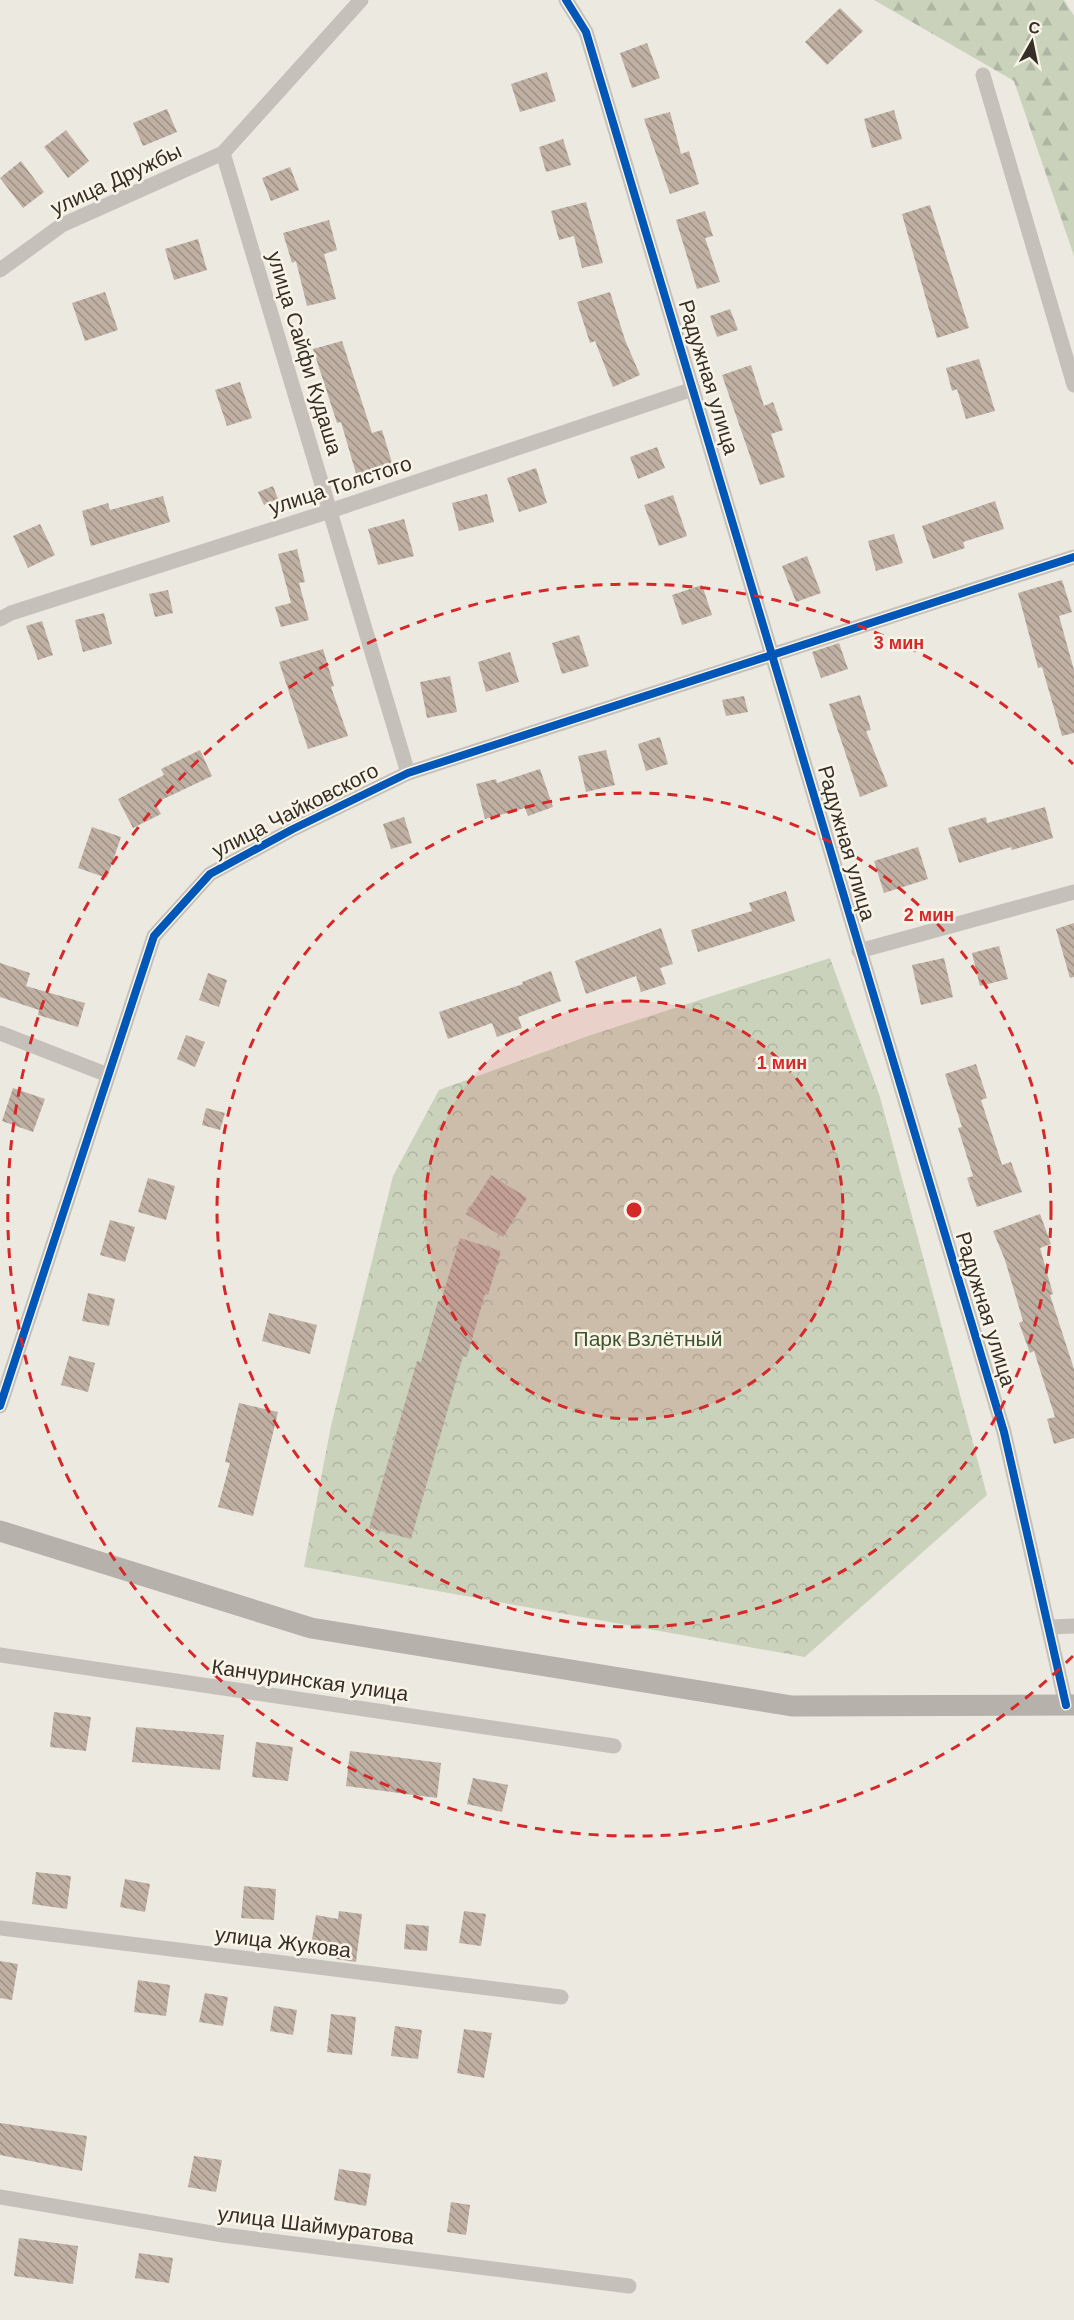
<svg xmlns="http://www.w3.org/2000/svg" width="1074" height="2320" viewBox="0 0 1074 2320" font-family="Arial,sans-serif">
	<defs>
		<pattern id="forest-firs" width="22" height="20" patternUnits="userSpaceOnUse" patternTransform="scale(1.5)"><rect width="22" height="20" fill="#cad2bc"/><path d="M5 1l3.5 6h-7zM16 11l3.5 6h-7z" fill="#aeb5a2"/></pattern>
		<pattern id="park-crowns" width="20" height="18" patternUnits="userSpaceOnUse" patternTransform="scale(1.5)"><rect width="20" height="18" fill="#cad2bc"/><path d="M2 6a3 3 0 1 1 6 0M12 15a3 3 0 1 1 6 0" fill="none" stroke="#aeb5a2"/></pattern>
		<pattern id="building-back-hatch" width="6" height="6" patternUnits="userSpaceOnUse" patternTransform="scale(1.5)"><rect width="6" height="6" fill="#bfb0a3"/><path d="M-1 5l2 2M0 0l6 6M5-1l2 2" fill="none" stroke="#9c9085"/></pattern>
	</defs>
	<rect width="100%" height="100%" fill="#ece9e1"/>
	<!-- forest -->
	<path fill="url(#forest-firs)" d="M874,0h190l10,16v240l-60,-175z"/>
	<!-- park -->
	<path fill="url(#park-crowns)" d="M830,958l50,139 107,398 -182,162 -501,-90 27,-141 62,-250 46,-86 152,-55z"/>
	<!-- building -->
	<g fill="url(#building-back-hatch)">
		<path d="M840,8l23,23 -36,34 -22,-23z"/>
		<path d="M647,43l13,35 -28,10 -12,-35z"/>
		<path d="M547,72l9,29 -36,11 -9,-28z"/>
		<path d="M167,109l10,23 -34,14 -10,-23z"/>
		<path d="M894,110l8,29 -30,9 -8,-29z"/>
		<path d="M670,112l11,42 8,-3 10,33 -29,10 -26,-75z"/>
		<path d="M66,130l23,31 -21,17 -24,-31z"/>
		<path d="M563,139l8,26 -25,7 -7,-25z"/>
		<path d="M21,161l23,31 -21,16 -23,-30z"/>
		<path d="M290,167l9,23 -28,11 -9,-23z"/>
		<path d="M586,202l17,61 -21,5 -8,-32 -15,4 -8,-29z"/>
		<path d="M930,205l39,123 -32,10 -35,-124z"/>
		<path d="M705,211l8,25 -8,2 15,44 -23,7 -21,-69z"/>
		<path d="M329,220l8,30 -13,4 12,45 -29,7 -11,-45 -4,2 -9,-30z"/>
		<path d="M198,239l9,31 -33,10 -9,-31z"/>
		<path d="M105,292l13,38 -33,11 -13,-38z"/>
		<path d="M610,292l15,48 15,35 -27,12 -18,-46 -5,2 -13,-41z"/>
		<path d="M730,309l8,21 -21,7 -7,-21z"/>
		<path d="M342,341l30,92 10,-3 11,36 -36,11 -16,-55 -4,1 -24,-74z"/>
		<path d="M979,359l16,52 -29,8 -9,-30 -5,2 -6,-23z"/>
		<path d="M751,365l13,41 9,-4 10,28 -12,4 14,43 -25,8 -38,-110z"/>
		<path d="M240,382l12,36 -25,8 -12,-36z"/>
		<path d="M657,447l8,21 -27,11 -8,-22z"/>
		<path d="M536,468l11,35 -28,9 -12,-34z"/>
		<path d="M273,486l5,13 -14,6 -6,-13z"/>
		<path d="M487,494l7,28 -35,9 -7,-28z"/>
		<path d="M673,495l14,41 -28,10 -15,-41z"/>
		<path d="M163,496l7,26 -79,24 -9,-35 26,-8 2,7z"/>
		<path d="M995,501l9,28 -41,13 2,6 -32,11 -11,-33z"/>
		<path d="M404,519l10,37 -36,9 -10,-36z"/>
		<path d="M40,524l15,31 -27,13 -15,-32z"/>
		<path d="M894,534l9,29 -27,8 -8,-30z"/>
		<path d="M297,549l8,33 -6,1 10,37 -28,7 -6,-20 16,-4 -13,-49z"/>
		<path d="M807,556l14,37 -25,9 -14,-36z"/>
		<path d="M1062,580l10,32 -13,4 15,54v63l-12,3 -20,-69 -4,1 -20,-75z"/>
		<path d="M702,585l10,30 -30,10 -10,-30z"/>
		<path d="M168,590l5,23 -18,4 -6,-23z"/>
		<path d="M104,613l8,31 -29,8 -8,-32z"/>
		<path d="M42,621l11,34 -15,5 -12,-34z"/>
		<path d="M579,635l10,31 -27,8 -10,-31z"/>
		<path d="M839,643l9,26 -27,9 -9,-26z"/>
		<path d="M323,649l11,37 -3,1 17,49 -40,13 -29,-87z"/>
		<path d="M510,652l9,30 -33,10 -8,-30z"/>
		<path d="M450,676l7,36 -30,6 -7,-36z"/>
		<path d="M860,695l11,35 -5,1 22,55 -28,11 -31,-93z"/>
		<path d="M744,696l4,16 -22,4 -4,-16z"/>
		<path d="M660,737l8,27 -22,7 -8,-27z"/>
		<path d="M200,750l12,26 -57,27 6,11 -28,14 -15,-29 46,-24 -3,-6z"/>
		<path d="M606,750l9,35 -29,7 -8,-36z"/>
		<path d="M540,769l13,38 -25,9 -3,-8 -40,11 -9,-35 20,-5 1,4z"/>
		<path d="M1045,807l8,31 -41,12 -1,-3 -52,16 -11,-35 38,-11 1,6z"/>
		<path d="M404,817l8,26 -21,6 -8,-25z"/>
		<path d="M92,827l29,10 -14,41 -29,-10z"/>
		<path d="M918,847l10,32 -44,14 -10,-32z"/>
		<path d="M786,891l9,30 -97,31 -7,-22 61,-19 -3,-8z"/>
		<path d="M1074,923v54l-4,1 -14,-49z"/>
		<path d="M661,928l12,36 -13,4 6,16 -25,8 -5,-16 -50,18 -11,-33z"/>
		<path d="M999,946l9,33 -28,7 -8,-33z"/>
		<path d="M944,958l9,39 -32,8 -9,-40z"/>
		<path d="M0,963l30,10 -4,13 59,17 -7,24 -40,-12 1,-5 -39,-13z"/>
		<path d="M551,971l10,30 -43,16 4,11 -25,9 -5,-14 -44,16 -9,-27 84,-28 -1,-2z"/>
		<path d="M208,973l19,7 -8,27 -20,-7z"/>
		<path d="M186,1035l19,7 -10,25 -18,-8z"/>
		<path d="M976,1064l11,34 -6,2 21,65 9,-3 11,30 -45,15 -10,-29 6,-2 -15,-48 4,-1 -17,-53z"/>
		<path d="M13,1088l32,11 -12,33 -31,-11z"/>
		<path d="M206,1108l19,5 -5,17 -18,-5z"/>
		<path d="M491,1175l36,23 -24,39 -37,-23z"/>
		<path d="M148,1178l27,8 -9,34 -28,-8z"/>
		<path d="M1040,1214l11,30 -11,4 13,46 -3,1 24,74v69l-20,6 -7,-25 8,-2 -21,-66 -4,2 -11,-30 4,-2 -18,-61 -12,-29z"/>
		<path d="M110,1220l25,7 -10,35 -25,-7z"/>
		<path d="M460,1238l41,13 -13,44 -3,-1 -18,63 -4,-1 -52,183 -42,-11 48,-167 4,1 17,-61h3z"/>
		<path d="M88,1293l27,6 -6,27 -27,-5z"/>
		<path d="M269,1313l48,12 -7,29 -48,-13z"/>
		<path d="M69,1356l26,7 -7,29 -27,-7z"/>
		<path d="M239,1403l39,9 -25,104 -35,-9 12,-44 -5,-1z"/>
		<path d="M54,1712l37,5 -5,34 -36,-4z"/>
		<path d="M136,1727l88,8 -4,35 -88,-8z"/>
		<path d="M256,1742l37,5 -5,34 -36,-4z"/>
		<path d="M350,1751l91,12 -4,35 -91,-12z"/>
		<path d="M473,1778l35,7 -6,27 -35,-8z"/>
		<path d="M36,1872l35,4 -4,33 -35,-5z"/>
		<path d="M125,1879l25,5 -5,28 -25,-5z"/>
		<path d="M244,1886l32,3 -2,31 -33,-2z"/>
		<path d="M339,1911l23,3 -6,48 -20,-3 2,-11 -27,-3 5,-30 22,4z"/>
		<path d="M464,1911l22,3 -5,32 -22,-3z"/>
		<path d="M406,1924l23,2 -2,25 -23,-2z"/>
		<path d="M0,1961l18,3 -6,36 -12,-2z"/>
		<path d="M138,1980l32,5 -4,31 -32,-4z"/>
		<path d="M205,1993l23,4 -5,29 -24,-4z"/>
		<path d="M274,2006l23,4 -4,25 -23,-4z"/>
		<path d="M331,2014l25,3 -4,38 -25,-3z"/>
		<path d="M395,2026l27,4 -4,29 -27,-3z"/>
		<path d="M464,2029l28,4 -8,45 -27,-5z"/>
		<path d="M0,2123l87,13 -5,35 -82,-16z"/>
		<path d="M194,2156l28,4 -6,32 -28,-5z"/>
		<path d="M339,2169l32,5 -5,32 -32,-6z"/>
		<path d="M451,2202l19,3 -4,30 -19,-3z"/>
		<path d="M19,2238l59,8 -5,38 -59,-8z"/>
		<path d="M139,2253l34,5 -4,25 -34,-5z"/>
	</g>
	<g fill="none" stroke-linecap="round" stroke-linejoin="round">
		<!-- minor -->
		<g stroke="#c5c1ba" stroke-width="15">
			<path d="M566,0l20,32 418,1400 62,273"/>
			<path d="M983,75l91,310"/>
			<path d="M223,153l185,620"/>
			<path d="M0,270l62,-45 161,-72 138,-153"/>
			<path d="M0,619l11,-6 319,-102 363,-122"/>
			<path d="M859,951l215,-59"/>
			<path d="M0,1033l108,42"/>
			<path d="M0,1406l154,-470 56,-62 83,-45 115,-56 666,-216"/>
			<path d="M1049,1627l25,-1"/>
			<path d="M0,1655l614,91"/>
			<path d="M0,1928l561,69"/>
			<path d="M0,2197l223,38 406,51"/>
		</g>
		<!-- secondary -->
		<path stroke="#b6b1ab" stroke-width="21" d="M0,1531l311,97 481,78 282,-1"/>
		<!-- cycleway casing -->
		<g stroke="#f9f4e8" stroke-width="11">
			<g id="cycleway">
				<path d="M566,0l20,32 418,1400 62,273"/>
				<path d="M0,1406l154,-470 56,-62 83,-45 115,-56 666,-216"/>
			</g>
		</g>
		<!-- cycleway -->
		<use href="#cycleway" stroke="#0057b8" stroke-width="8"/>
	</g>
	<!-- distance rings -->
	<circle cx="634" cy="1210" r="209" fill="#d62828" fill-opacity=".12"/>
	<g fill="none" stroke="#d62828" stroke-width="3" stroke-dasharray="10 8">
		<circle cx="634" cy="1210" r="209"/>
		<circle cx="634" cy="1210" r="417"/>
		<path d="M1073 1656A626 626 0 1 1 1073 764"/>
	</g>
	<g text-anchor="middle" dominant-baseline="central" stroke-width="5" stroke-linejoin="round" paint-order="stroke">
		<!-- street labels -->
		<g font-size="21" fill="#362f28" stroke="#f9f4e8">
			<text transform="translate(116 179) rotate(-25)">улица Дружбы</text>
			<text transform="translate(305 353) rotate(73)">улица Сайфи Кудаша</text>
			<text transform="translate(709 377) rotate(73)">Радужная улица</text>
			<text transform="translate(340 485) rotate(-18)">улица Толстого</text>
			<text transform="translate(295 810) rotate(-27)">улица Чайковского</text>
			<text transform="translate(847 843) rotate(74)">Радужная улица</text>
			<text transform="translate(986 1309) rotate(73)">Радужная улица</text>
			<text transform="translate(310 1680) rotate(8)">Канчуринская улица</text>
			<text transform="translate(283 1942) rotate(7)">улица Жукова</text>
			<text transform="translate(316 2225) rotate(7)">улица Шаймуратова</text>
		</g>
		<!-- park labels -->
		<g font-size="21" fill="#3f542d" stroke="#f9f4e8">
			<text x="648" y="1338">Парк Взлётный</text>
		</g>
	</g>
	<circle cx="634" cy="1210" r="9" fill="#d62828" stroke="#f9f4e8" stroke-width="3"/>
	<g font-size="18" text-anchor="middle" font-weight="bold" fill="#d62828" stroke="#f9f4e8" stroke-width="5" stroke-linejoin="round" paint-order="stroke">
		<text x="899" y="649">3 мин</text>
		<text x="929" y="921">2 мин</text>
		<text x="782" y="1069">1 мин</text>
	</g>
	<!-- north arrow -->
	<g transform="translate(1032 42) rotate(9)" stroke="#f9f4e8" stroke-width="4.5" paint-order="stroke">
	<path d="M0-4.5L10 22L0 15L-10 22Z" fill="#362f28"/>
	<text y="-9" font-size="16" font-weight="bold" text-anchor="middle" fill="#362f28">С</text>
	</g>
</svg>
